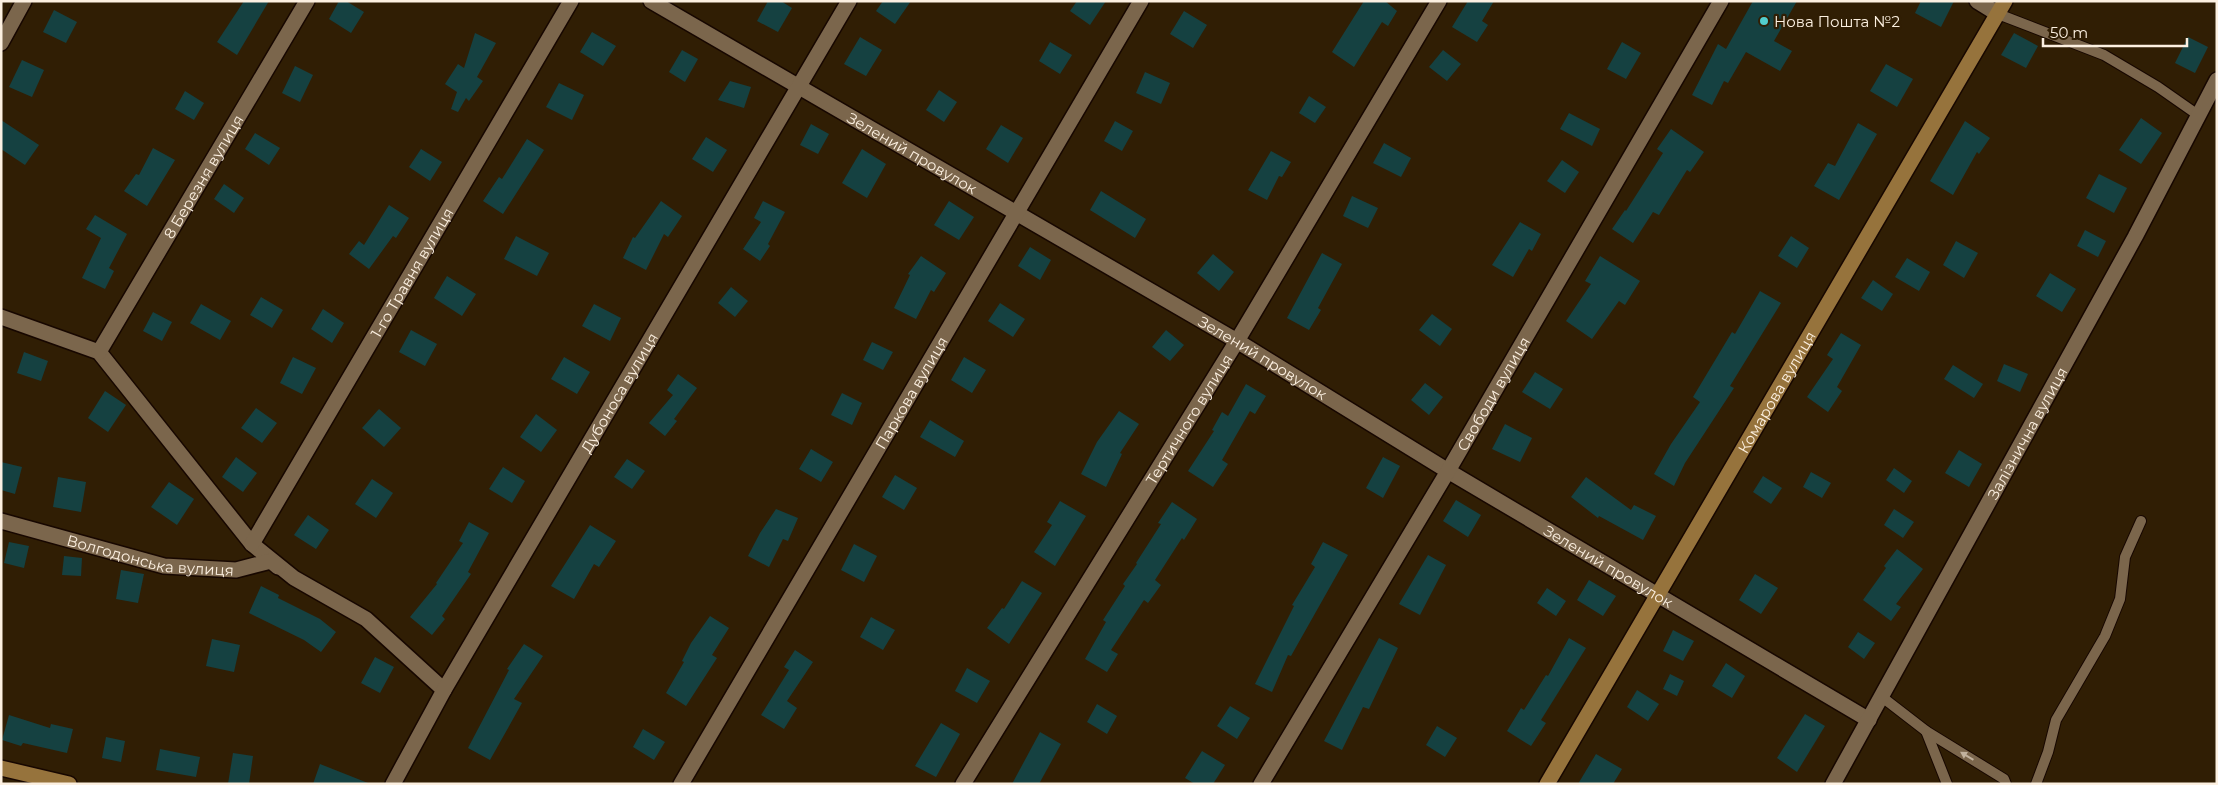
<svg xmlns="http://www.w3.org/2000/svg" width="2218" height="785" viewBox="0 0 2218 785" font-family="Montserrat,sans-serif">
	<rect width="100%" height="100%" fill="#301e04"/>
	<!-- building -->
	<g fill="#154141">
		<path d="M244,1h25l-32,54 -20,-13z"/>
		<path d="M339,1h7l18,11 -13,21 -22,-14z"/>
		<path d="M768,1h13l11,7 -14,24 -21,-11z"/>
		<path d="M883,1h28l-16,23 -19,-13z"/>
		<path d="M1077,1h29l-16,24 -20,-14z"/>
		<path d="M1364,1h21l12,10 -9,15 -6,-4 -28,45 -22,-15z"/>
		<path d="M1468,1h26l-12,20 6,4 -11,17 -25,-15z"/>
		<path d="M1753,1h44l-23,40 18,10 -12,20 -34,-19 -18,31 -4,-2 -12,24 -20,-10 26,-51 8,5z"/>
		<path d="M1921,1h33l-13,26 -26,-14z"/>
		<path d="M54,10l23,12 -11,21 -23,-11z"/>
		<path d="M1184,11l23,14 -14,23 -23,-14z"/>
		<path d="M592,32l24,14 -13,20 -23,-14z"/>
		<path d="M475,33l21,10 -19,34 6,4 -14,20 -3,-3 -8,14 -7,-3 6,-17 -12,-8 13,-20 6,4z"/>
		<path d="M2014,33l24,13 -12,22 -25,-13z"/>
		<path d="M860,37l22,13 -16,26 -22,-12z"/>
		<path d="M2188,37l20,10 -13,26 -20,-10z"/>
		<path d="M1050,42l22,13 -12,19 -21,-13z"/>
		<path d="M1622,42l19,11 -15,26 -19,-10z"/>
		<path d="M682,50l16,9 -13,23 -16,-10z"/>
		<path d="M1443,50l18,14 -14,17 -18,-14z"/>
		<path d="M22,60l22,10 -12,27 -23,-10z"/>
		<path d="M1886,64l27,15 -16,28 -27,-16z"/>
		<path d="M295,66l18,9 -13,27 -18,-9z"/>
		<path d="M1145,72l25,11 -9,21 -25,-11z"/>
		<path d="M730,81l21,6 -7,21 -26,-8z"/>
		<path d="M559,83l25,12 -12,25 -26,-13z"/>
		<path d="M939,90l18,12 -13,20 -18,-12z"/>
		<path d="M185,91l19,12 -10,17 -19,-11z"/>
		<path d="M1309,96l17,11 -11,16 -16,-10z"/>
		<path d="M1569,113l31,16 -8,17 -32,-17z"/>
		<path d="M2141,118l21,15 -21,31 -22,-14z"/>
		<path d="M1,120l38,25 -14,20 -24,-16z"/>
		<path d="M1115,121l18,10 -11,20 -18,-10z"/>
		<path d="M1965,121l25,17 -11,16 -2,-2 -24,43 -23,-14z"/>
		<path d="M1858,123l19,11 -38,66 -25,-14 14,-23 7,3z"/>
		<path d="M811,124l18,10 -11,20 -18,-9z"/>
		<path d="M1001,125l22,13 -15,25 -22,-14z"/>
		<path d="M1671,129l33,23 -14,20 -3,-2 -28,45 -6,-3 -20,31 -21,-14 13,-19 1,1 37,-58 -6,-4z"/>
		<path d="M255,133l25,15 -11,17 -24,-16z"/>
		<path d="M706,137l21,13 -14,22 -21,-13z"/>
		<path d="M527,139l17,11 -41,64 -20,-13 16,-24 3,2z"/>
		<path d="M1384,143l27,15 -10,19 -28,-14z"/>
		<path d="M153,148l22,12 -28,46 -23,-15 12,-17 3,1z"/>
		<path d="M421,149l21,13 -12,19 -21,-14z"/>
		<path d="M862,149l24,15 -19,34 -25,-15z"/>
		<path d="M1271,151l20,11 -9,15 -3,-1 -12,24 -19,-10z"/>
		<path d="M1562,160l17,12 -14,21 -18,-12z"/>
		<path d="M2099,174l28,14 -13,25 -28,-15z"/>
		<path d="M224,184l20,14 -10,15 -20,-14z"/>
		<path d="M1101,191l45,28 -11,19 -45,-28z"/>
		<path d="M1352,196l26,12 -10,20 -25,-12z"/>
		<path d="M661,201l21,15 -14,21 -4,-3 -18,36 -23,-12 10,-21 2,1z"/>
		<path d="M763,201l22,11 -17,32 2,2 -10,15 -17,-12 18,-27 -7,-4z"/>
		<path d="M949,201l25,16 -15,23 -25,-15z"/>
		<path d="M389,205l20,13 -13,20 -3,-2 -24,33 -20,-15 10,-13 5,4z"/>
		<path d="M95,215l32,19 -18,34 5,3 -9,18 -23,-11 19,-40 -15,-9z"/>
		<path d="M1520,222l21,12 -9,17 -3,-2 -16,28 -21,-12z"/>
		<path d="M2085,230l21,11 -8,16 -21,-11z"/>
		<path d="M516,236l33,17 -12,23 -33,-17z"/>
		<path d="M1791,236l18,12 -12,20 -19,-12z"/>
		<path d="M1956,241l22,12 -14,25 -21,-13z"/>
		<path d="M1030,247l21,13 -11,20 -22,-14z"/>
		<path d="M1322,253l20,11 -24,44 3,2 -12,20 -22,-12z"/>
		<path d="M1213,254l21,18 -15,19 -22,-18z"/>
		<path d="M921,256l25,17 -12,19 -3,-2 -15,29 -22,-11 16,-33 -2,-1z"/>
		<path d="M1600,256l40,25 -15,24 -6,-4 -27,38 -26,-18 25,-37 -6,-3z"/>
		<path d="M1907,258l23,14 -11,19 -24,-14z"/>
		<path d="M2050,273l26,16 -14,23 -26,-16z"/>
		<path d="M447,276l29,18 -14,22 -28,-18z"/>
		<path d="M1873,280l20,14 -11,17 -21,-13z"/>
		<path d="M731,287l17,14 -13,16 -17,-14z"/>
		<path d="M1760,291l21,12 -51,83 4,2 -49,75 -11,23 -20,-12 17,-30 29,-42 -7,-5 39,-65 3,2z"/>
		<path d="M261,297l22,13 -11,18 -22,-13z"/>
		<path d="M1000,303l25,16 -12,18 -25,-16z"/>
		<path d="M201,304l30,17 -11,19 -30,-17z"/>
		<path d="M594,304l27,14 -11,23 -28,-15z"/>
		<path d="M323,309l21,14 -12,20 -21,-14z"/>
		<path d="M153,312l19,10 -10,19 -19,-10z"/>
		<path d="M1432,314l20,15 -12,17 -21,-16z"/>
		<path d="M411,330l26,14 -12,22 -26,-14z"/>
		<path d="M1166,330l18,15 -14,16 -18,-14z"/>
		<path d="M1841,333l20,12 -24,42 5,4 -14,21 -21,-15 26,-38 -6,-4z"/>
		<path d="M872,342l21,10 -10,18 -20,-10z"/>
		<path d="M24,352l24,9 -7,20 -24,-8z"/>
		<path d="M293,357l23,11 -14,26 -22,-11z"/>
		<path d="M564,357l26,15 -13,22 -26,-15z"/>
		<path d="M964,357l22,13 -14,23 -21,-13z"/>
		<path d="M2004,364l24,10 -8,18 -23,-11z"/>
		<path d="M1953,365l30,19 -9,14 -30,-19z"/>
		<path d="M1535,372l28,17 -13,20 -28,-17z"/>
		<path d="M678,374l19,14 -23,31 3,2 -12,15 -16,-13 24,-28 -6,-5z"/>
		<path d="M1425,383l18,14 -14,18 -18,-15z"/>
		<path d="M1246,384l20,12 -11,18 -5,-3 -28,49 6,4 -15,23 -25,-16 26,-40 -2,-1 10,-18 6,4z"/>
		<path d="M105,391l21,14 -18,27 -20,-14z"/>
		<path d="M842,393l20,10 -10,22 -21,-10z"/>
		<path d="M256,408l21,15 -15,20 -21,-15z"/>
		<path d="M379,409l22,19 -17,19 -22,-19z"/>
		<path d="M1119,411l20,13 -19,29 2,1 -16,33 -25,-13 16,-32z"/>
		<path d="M536,414l21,16 -16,22 -21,-15z"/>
		<path d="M930,420l34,21 -9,16 -35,-20z"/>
		<path d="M1505,424l27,14 -12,24 -28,-13z"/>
		<path d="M811,449l22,13 -12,20 -22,-13z"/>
		<path d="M1959,450l23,14 -13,23 -24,-14z"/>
		<path d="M236,457l21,16 -14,19 -21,-15z"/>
		<path d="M1383,457l17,9 -17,32 -17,-10z"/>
		<path d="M627,459l18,12 -13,18 -18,-12z"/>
		<path d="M1,462l21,5 -7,27 -14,-4z"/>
		<path d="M503,467l22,14 -13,22 -23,-14z"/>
		<path d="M1894,468l18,13 -8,12 -18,-13z"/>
		<path d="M1811,472l20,11 -9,15 -19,-11z"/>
		<path d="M895,475l22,13 -13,22 -22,-13z"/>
		<path d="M1763,476l19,12 -11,16 -18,-12z"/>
		<path d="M58,477l28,5 -5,30 -28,-5z"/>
		<path d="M1586,477l45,33 3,-5 22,11 -13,24 -44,-24 -1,2 -27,-21z"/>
		<path d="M372,479l21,14 -17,25 -21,-14z"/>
		<path d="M169,482l25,17 -17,26 -26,-18z"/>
		<path d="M1456,500l25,15 -13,22 -25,-16z"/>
		<path d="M1060,501l26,15 -31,50 -21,-14 18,-27 -5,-3z"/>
		<path d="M1172,502l25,17 -13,21 -2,-2 -27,42 6,5 -13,18 -4,-3 -33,50 7,4 -11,18 -22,-13 21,-37 -3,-2 22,-34 -2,-2 14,-20 -1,-1 25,-39 -3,-1z"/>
		<path d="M776,509l22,9 -10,23 -5,-2 -14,28 -21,-11 12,-23z"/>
		<path d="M1894,509l20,13 -11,16 -19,-13z"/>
		<path d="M308,515l21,15 -13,19 -22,-14z"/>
		<path d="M469,522l20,11 -21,39 3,2 -29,42 3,3 -13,16 -22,-18 27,-33 -1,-1 27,-40 -4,-2z"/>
		<path d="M590,525l26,16 -17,26 -5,-3 -20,35 -23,-13z"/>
		<path d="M9,542l20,4 -5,22 -20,-5z"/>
		<path d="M1323,542l25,13 -57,101 -3,-1 -16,37 -17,-8 39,-78 -2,-1 23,-38 -4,-3z"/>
		<path d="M854,544l23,12 -13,26 -23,-12z"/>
		<path d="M1897,549l26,20 -27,35 5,3 -10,14 -28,-21 23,-32 -2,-2z"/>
		<path d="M1428,555l18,10 -26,50 -21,-11z"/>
		<path d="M64,556l18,2 -1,18 -19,-1z"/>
		<path d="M121,570l23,4 -6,29 -22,-4z"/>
		<path d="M1755,574l23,14 -17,26 -22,-14z"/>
		<path d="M1589,580l27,16 -13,20 -26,-16z"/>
		<path d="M1022,581l20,12 -33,51 -22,-16 15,-20 2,1z"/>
		<path d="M261,586l18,9 -1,3 42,21 16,13 -15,20 -17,-12 -55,-27z"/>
		<path d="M1547,588l19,13 -10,15 -19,-13z"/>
		<path d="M710,616l19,12 -17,27 5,3 -31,48 -20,-13 18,-31 -2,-1 9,-18z"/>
		<path d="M871,617l24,13 -12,20 -23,-13z"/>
		<path d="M1673,630l21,11 -11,20 -20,-10z"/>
		<path d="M1858,632l17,11 -11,16 -16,-12z"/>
		<path d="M1379,638l19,10 -29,61 -6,-2 -21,43 -18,-9z"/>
		<path d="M1569,638l17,10 -45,72 5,3 -15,23 -24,-15 14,-23 3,2 22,-35 2,1z"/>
		<path d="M212,639l28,6 -6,27 -28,-6z"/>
		<path d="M524,644l19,12 -29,43 8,4 -32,57 -22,-12 41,-78 -2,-1z"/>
		<path d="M795,650l18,12 -26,39 10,7 -13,21 -23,-14 28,-45 -5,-3z"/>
		<path d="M375,657l19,10 -14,26 -19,-10z"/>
		<path d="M1726,663l19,13 -13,22 -20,-12z"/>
		<path d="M967,668l23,13 -13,22 -22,-12z"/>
		<path d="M1670,674l14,7 -7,15 -14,-7z"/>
		<path d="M1637,690l22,14 -11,17 -21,-14z"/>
		<path d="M1097,704l20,12 -10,18 -20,-12z"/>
		<path d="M1230,706l20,12 -13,21 -20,-13z"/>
		<path d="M1805,714l20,12 -28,46 -20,-14z"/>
		<path d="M9,715l41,13 1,-4 22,5 -6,24 -44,-10 -2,3 -19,-6z"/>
		<path d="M941,723l19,11 -24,43 -21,-11z"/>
		<path d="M1437,726l20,12 -12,19 -19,-12z"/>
		<path d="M643,729l22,13 -11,18 -21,-13z"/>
		<path d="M1040,732l21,12 -22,40h-27z"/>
		<path d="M106,737l19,4 -4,21 -19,-4z"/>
		<path d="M160,749l40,8 -4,20 -40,-7z"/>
		<path d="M1202,751l23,14 -12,19h-18l-10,-6z"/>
		<path d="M233,753l20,3 -4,28h-21z"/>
		<path d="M1596,754l26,15 -9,15h-35z"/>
		<path d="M320,764l48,19v1h-55z"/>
	</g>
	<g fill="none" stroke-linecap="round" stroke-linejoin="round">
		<!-- lane casing -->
		<g stroke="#170700" stroke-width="12">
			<g id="lane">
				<path d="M1998,14l106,41 54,32 40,28"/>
				<path d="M1882,697l44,34 78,48 2,5"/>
				<path d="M1926,731l21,53"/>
				<path d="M2036,784l12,-32 8,-32 49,-84 15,-37 5,-42 16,-36"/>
			</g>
		</g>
		<!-- street casing -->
		<g stroke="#170700" stroke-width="18">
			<g id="street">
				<path id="s1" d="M651,1l586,340 211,130 421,249"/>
				<path d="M1977,1l21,13"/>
				<path d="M1,43l23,-42"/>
				<path d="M1,317l98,35 153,192 42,34 72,41 78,71"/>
				<path id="s2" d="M99,352l208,-351"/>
				<path id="s3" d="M1,521l163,45 72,4 35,-9 7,6"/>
				<path id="s4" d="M252,544l319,-543"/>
				<path id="s5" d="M393,784l51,-94 405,-689"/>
				<path id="s6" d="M681,784l460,-783"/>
				<path id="s7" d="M963,784l274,-443 202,-340"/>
				<path id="s8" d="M1261,784l187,-313 273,-470"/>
				<path id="s9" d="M1833,784l302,-547 82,-157"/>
			</g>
		</g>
		<!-- secondary casing -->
		<g stroke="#170700" stroke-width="18">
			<g id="secondary">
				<path d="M1,768l68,16"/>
				<path id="s10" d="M1547,784l458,-783"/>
			</g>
		</g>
		<!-- lane -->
		<use href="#lane" stroke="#7b664c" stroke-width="10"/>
		<!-- street -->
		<use href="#street" stroke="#7b664c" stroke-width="15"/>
		<!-- secondary -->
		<use href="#secondary" stroke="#96733c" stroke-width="15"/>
	</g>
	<!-- one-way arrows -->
	<defs><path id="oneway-solid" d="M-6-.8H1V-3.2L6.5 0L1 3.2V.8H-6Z" transform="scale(1.25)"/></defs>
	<use fill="#c2b29e" href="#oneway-solid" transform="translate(1967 756) rotate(-149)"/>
	<!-- markers -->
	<circle fill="#52cdcd" stroke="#301e04" stroke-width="2" cx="1764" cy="21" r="5"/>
	<g text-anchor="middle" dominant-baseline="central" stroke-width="4.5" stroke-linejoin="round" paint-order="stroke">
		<!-- poi labels -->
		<g font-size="15" fill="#fcf0e1" stroke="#301e04" text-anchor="start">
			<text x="1774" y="21">Нова Пошта №2</text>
		</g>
		<!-- street labels -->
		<g font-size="15" fill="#fcf0e1" stroke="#301e04">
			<text stroke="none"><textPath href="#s1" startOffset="302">Зелений провулок</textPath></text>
			<text stroke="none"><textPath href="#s2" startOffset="204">8 Березня вулиця</textPath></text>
			<text stroke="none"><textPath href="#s4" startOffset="315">1-го Травня вулиця</textPath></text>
			<text stroke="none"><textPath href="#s1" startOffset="708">Зелений провулок</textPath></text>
			<text stroke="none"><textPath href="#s5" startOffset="452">Дубоноса вулиця</textPath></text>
			<text stroke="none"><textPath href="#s6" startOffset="454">Паркова вулиця</textPath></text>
			<text stroke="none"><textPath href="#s10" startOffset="454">Комарова вулиця</textPath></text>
			<text stroke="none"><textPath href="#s8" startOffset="454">Свободи вулиця</textPath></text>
			<text stroke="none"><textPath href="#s7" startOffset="429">Тертичного вулиця</textPath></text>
			<text stroke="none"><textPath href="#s9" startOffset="401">Залізнична вулиця</textPath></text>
			<text stroke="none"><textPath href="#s3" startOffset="154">Волгодонська вулиця</textPath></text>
			<text stroke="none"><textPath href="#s1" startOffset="1112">Зелений провулок</textPath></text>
		</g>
	</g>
	<!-- border -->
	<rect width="2218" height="785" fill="none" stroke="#fcf0e1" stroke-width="5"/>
	<!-- scale -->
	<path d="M2043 38v8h144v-8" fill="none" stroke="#fcf0e1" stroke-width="2.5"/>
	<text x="2050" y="38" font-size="15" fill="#fcf0e1" stroke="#301e04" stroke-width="4" paint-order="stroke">50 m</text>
</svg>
